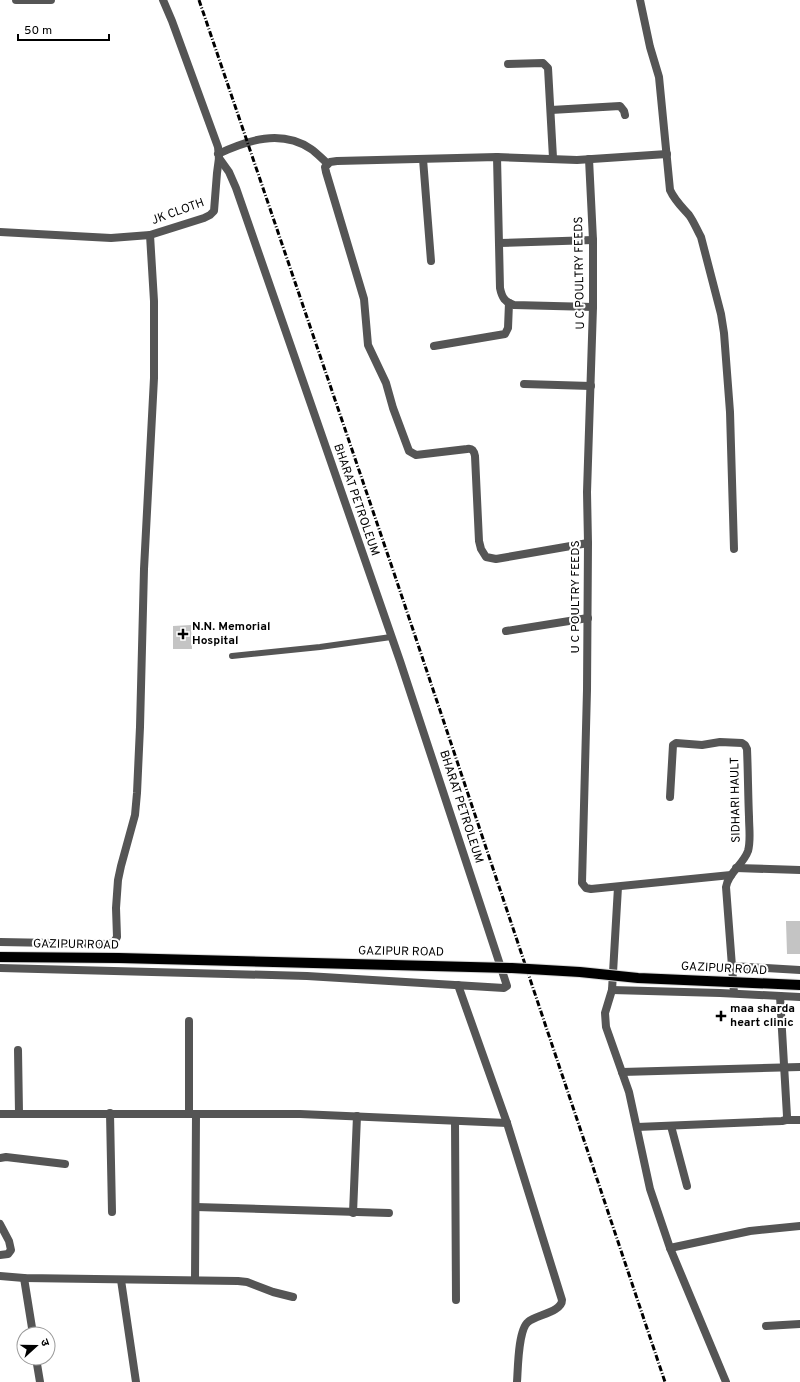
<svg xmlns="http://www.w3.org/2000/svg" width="800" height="1382" viewBox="0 0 800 1382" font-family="Overpass,'Noto Sans Devanagari',sans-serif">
	<rect width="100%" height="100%" fill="#fff"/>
	<!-- building -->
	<g fill="#c4c4c4">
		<path d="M191,625l1,24h-19v-23z"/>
		<path d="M786,921h14v33h-13z"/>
	</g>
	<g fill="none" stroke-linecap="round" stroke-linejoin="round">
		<!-- lane -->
		<path stroke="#555" stroke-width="6" d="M232,656l88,-9 71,-10"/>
		<!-- street -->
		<g stroke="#555" stroke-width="8">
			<path d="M16,0h35"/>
			<path d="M640,0l10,47 9,30 11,113c5,11 12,17 19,25 5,7 8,15 12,22l20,77 3,19 6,79 4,137"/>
			<path d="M508,64l35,-1 5,5 5,90"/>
			<path d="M551,110l69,-4 4,5 1,4"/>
			<path d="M218,154c30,-14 63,-25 93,-5 6,4 11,10 17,15"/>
			<path d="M497,157l3,131c2,10 5,14 14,17l79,2"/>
			<path d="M423,159l8,102"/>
			<path d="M589,159l4,81v67l-6,185 1,51 -1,147 -5,193 4,5 5,1 140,-14"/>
			<path d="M0,232l111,6 39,-3 54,-17 6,-3 4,-4 3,-38 2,-15 -1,-11 -46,-126 -9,-21"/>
			<path d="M499,243l94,-3"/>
			<path d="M434,346l71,-12 3,-6 1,-25"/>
			<path d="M524,384l67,2"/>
			<path d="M588,543l-92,16 -10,-2 -5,-8 -2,-8 -4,-85c-1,-5 -3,-8 -8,-7l-51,6 -7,-4 -16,-43 -7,-25 -18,-38 -4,-46 -38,-127 -1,-5 5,-5 7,-1 160,-4 80,3 90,-6"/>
			<path d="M506,631l82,-13"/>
			<path d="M670,797l3,-52 3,-2 26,2 18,-3 22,1 3,2 2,4c1,23 1,45 2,68 0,11 2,24 -1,34 -5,14 -20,22 -22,36l8,106"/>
			<path d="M736,868l64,2"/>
			<path d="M618,887l-6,103 -7,23 1,14 23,65 21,97 20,59 56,134"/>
			<path d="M0,942l108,2 6,-2 3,-5 -1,-29 2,-28 3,-14 14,-51 2,-22 3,-66 4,-158 10,-191v-77l-4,-66"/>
			<path d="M732,966l68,4"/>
			<path d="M0,968l307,8 197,12 3,-2 -107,-325 -164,-473 -7,-16 -10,-14"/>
			<path d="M458,985l49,138 55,177c0,12 -26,15 -34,22 -10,8 -10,47 -11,60"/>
			<path d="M612,990l108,3 80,4"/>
			<path d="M18,1050l1,63"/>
			<path d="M622,1072l178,-5"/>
			<path d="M110,1113l2,99"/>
			<path d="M0,1114h300l207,9"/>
			<path d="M189,1114v-93"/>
			<path d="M786,1120h14"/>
			<path d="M455,1121l1,179"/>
			<path d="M671,1126l16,60"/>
			<path d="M637,1127l145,-6 4,-1 1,-4 -7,-120"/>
			<path d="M0,1158l6,-1 59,7"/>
			<path d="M196,1207l193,6"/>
			<path d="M353,1213l4,-97"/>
			<path d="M0,1224l9,17 2,9 -3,4 -8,1"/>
			<path d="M670,1248l80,-17 50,-5"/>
			<path d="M0,1276l24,2 214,3 9,1 26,10 20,5"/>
			<path d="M24,1278l9,56"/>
			<path d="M121,1280l15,102"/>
			<path d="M195,1280l1,-166"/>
			<path d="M766,1326l34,-2"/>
			<path d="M36,1358l4,24"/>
		</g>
		<!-- rail -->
		<path stroke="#000" stroke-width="3" stroke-dasharray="6 2 1 2" stroke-linecap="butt" d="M199,0l196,576 270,806"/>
		<!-- primary-bridge casing -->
		<g stroke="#dbdbdb" stroke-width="12" stroke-linecap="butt">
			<path id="primary-bridge" d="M0,957l119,1 393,10 68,4 58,6 162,7"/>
		</g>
		<!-- primary-bridge -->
		<use href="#primary-bridge" stroke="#000" stroke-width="10"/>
	</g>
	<!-- markers -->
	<g fill="#000" stroke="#fff" stroke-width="1.5">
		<path d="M181 628h4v4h4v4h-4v4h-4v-4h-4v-4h4z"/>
		<path d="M719 1010h4v4h4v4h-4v4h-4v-4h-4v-4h4z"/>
	</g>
	<g text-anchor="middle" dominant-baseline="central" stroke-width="4" stroke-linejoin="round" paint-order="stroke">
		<!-- street labels -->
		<g font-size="12" fill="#000" stroke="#fff">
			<text transform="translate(178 212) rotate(-20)">JK CLOTH</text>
			<text transform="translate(580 273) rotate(-91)">U C POULTRY FEEDS</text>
			<text transform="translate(356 500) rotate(71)">BHARAT PETROLEUM</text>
			<text transform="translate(576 597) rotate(-90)">U C POULTRY FEEDS</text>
			<text transform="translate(736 800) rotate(-91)">SIDHARI HAULT</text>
			<text transform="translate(461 807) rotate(72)">BHARAT PETROLEUM</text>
			<text transform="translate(76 945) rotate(1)">GAZIPUR ROAD</text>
			<text transform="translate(401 952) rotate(1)">GAZIPUR ROAD</text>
			<text transform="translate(724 969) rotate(3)">GAZIPUR ROAD</text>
		</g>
		<!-- poi labels -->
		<g font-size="12" font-weight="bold" fill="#000" stroke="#fff" text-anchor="start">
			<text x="192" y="627">N.N. Memorial<tspan x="192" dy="14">Hospital</tspan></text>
			<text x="730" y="1009">maa sharda<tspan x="730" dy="14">heart clinic</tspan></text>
		</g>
	</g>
	<!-- north arrow -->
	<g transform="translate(36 1346) rotate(69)"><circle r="19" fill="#ffffff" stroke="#999999"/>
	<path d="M0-3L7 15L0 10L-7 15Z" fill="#000000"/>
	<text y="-6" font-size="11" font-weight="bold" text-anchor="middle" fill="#000000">उ</text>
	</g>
	<!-- scale -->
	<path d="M18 34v6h91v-6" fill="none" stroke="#000000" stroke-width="2"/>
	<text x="24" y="34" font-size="12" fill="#000000" stroke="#ffffff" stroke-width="3" paint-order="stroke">50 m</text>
</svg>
